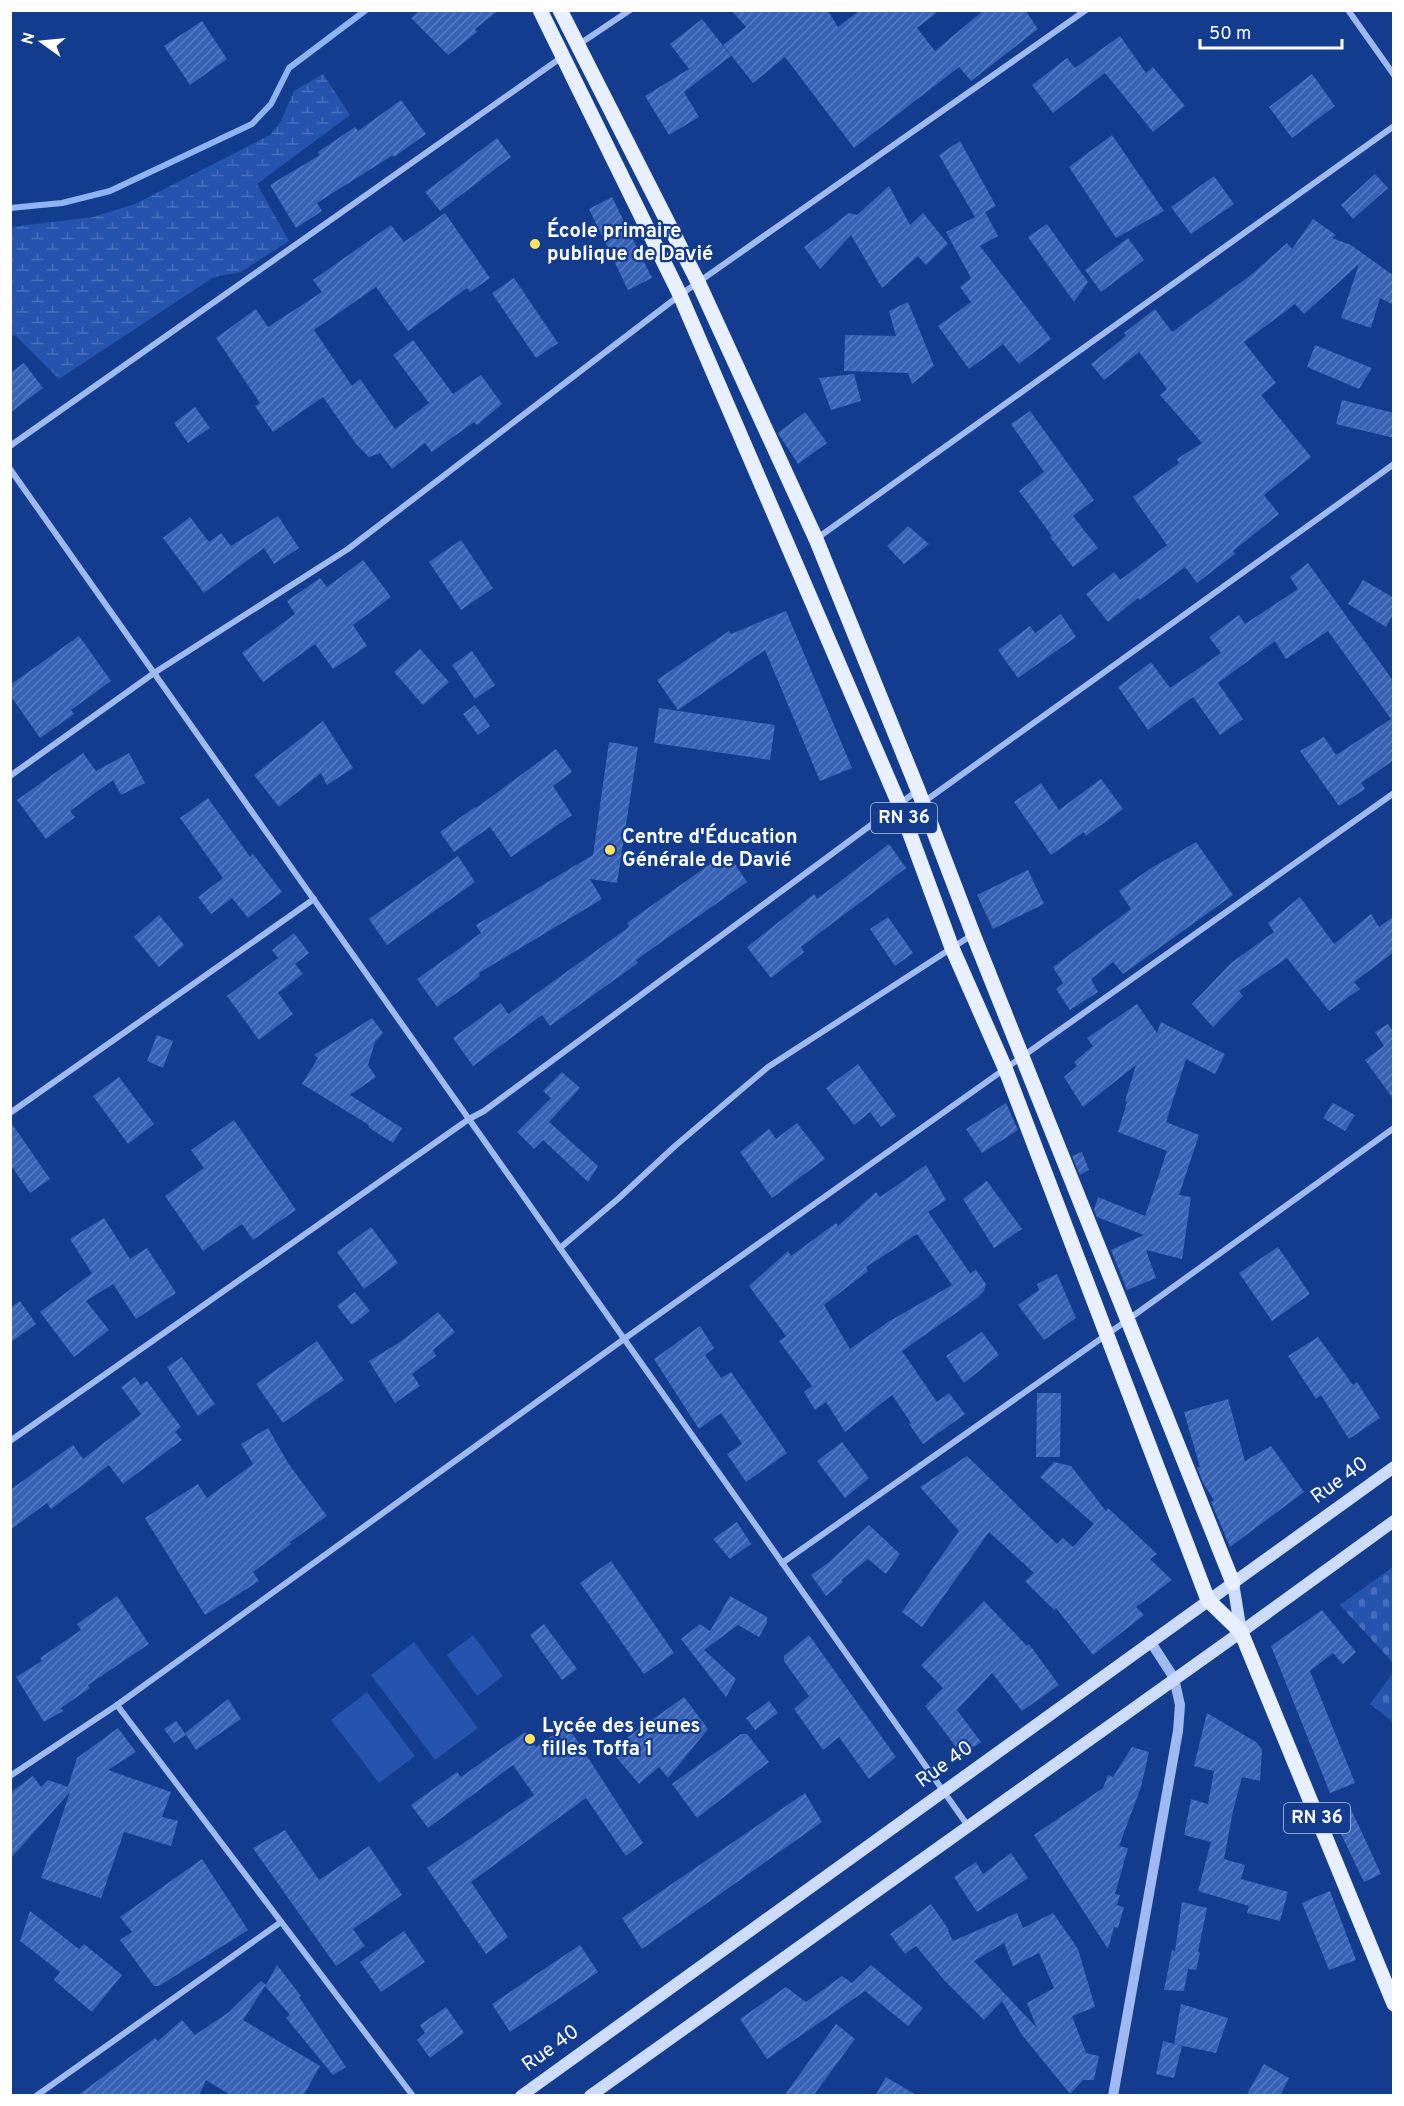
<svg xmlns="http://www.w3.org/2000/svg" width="1404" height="2106" viewBox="0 0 1404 2106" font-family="Overpass,sans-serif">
	<defs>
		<pattern id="wetland-marsh" width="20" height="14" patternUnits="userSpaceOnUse" patternTransform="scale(1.5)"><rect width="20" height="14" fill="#2553ae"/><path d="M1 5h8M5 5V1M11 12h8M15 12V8" fill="none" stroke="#466dba"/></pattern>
		<pattern id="cemetery-stones" width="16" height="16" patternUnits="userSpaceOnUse" patternTransform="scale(1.5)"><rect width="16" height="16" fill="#2553ae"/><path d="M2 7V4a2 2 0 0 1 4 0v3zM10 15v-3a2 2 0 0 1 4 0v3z" fill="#466dba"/></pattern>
		<pattern id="building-hatch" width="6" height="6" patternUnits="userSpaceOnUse" patternTransform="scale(1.5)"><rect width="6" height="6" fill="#3762b6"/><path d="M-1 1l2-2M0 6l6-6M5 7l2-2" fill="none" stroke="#557ac1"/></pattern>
	</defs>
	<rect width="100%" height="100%" fill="#133c8f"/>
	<!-- green -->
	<g fill="#2553ae">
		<path d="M473,1635l30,41 -26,20 -30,-41z"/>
		<path d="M414,1642l64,86 -43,32 -64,-85z"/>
		<path d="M367,1692l48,64 -36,27 -48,-63z"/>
	</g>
	<!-- wetland -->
	<path fill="url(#wetland-marsh)" d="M323,74l27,41 -93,69 32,57 -48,31 -27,5 -155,102 -44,-44 -4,2v-110l82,-10 42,-13 135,-69 11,-14 13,-30z"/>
	<!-- cemetery -->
	<g fill="url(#cemetery-stones)">
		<path d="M1393,1567v96l-53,-58z"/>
		<path d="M1393,1673v49l-23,-18z"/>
	</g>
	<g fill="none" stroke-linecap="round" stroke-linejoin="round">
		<!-- stream -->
		<path stroke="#90b3f4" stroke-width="6" d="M10,208l52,-5 48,-12 142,-67 19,-20 18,-36 77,-58"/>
	</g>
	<!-- building -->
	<g fill="url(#building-hatch)" fill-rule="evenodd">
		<path d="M421,10h78l-24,19 2,3 -29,23 -37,-37z"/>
		<path d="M731,10h96l11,17 22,-17h80l-23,18 18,23 49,-41h41l13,19 -67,52 -12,-14 -105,81 -69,-91 -32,26 -30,-38 23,-18z"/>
		<path d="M702,19l29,37 -47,36 15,25 -30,18 -24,-39 44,-27 -19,-25z"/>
		<path d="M202,21l25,38 -37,26 -26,-39z"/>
		<path d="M1120,36l26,37 7,-6 32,39 -32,26 -48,-59 -52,40 -21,-28 35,-27 8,10z"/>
		<path d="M1312,74l23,32 -43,32 -23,-31z"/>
		<path d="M401,100l25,34 -32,23 -1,-2 -76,48 5,8 -26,17 -26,-43 50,-30 -2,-3 37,-25 3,4z"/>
		<path d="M1112,135l52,76 -48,27 -47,-71z"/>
		<path d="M497,138l14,19 -71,54 -15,-19z"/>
		<path d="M960,141l36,65 -11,6 13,24 -18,10 71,93 -32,25 -16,-20 -34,25 -31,-43 33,-24 -11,-15 11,-9 -25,-46 29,-15 -36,-62z"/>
		<path d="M1375,174l13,14 -35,31 -12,-14z"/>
		<path d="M1214,176l20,28 -43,30 -20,-27z"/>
		<path d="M889,186l21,39 13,-12 25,31 -22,21 -8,-9 -36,32 -31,-53 -31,34 -16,-22 45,-34 8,2z"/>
		<path d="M612,197l40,81 -24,12 -39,-81z"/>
		<path d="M445,213l45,65 -20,14 -3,-4 -59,43 -32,-44 -62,43 38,56 8,-7 35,50 34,-26 -36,-48 20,-15 40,54 28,-19 21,29 -25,21 -3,-3 -42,30 -7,-9 -33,26 -12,-16 -11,4 -13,-13 -33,-47 -50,35 -18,-26 5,-3 -44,-65 40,-29 12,18 54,-35 -9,-12 78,-55 13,17z"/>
		<path d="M1313,219l23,16 -4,3 19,7 43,31v29l-14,-7 -9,30 -30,-10 18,-54 -55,50 -9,-10 -51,38 32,41 -15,12 50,62 -47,38 15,19 -46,37 2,3 -38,29 -12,-16 -45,33 -2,-2 -30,24 -22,-28 28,-22 6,8 47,-35 -34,-48 46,-34 -2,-4 25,-16 -42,-48 7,-6 -28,-37 -35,28 -13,-16 35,-28 -2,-3 31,-24 17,23 79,-57 36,-32 5,6z"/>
		<path d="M1047,224l41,58 -14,20 -46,-65z"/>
		<path d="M1128,238l16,22 -43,32 -16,-22z"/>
		<path d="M514,278l44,65 -22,15 -44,-65z"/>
		<path d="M908,302l26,64 -22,18 -4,-11 -64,-2 1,-36 51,1 -7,-25z"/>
		<path d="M1315,345l57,23 -13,21 -52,-22z"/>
		<path d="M24,363l19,25 -33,25v-40z"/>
		<path d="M854,374l7,27 -30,9 -12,-32z"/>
		<path d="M1342,400l52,13v25l-58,-14z"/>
		<path d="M195,407l15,21 -22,15 -14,-20z"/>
		<path d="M1030,411l64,89 -21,16 25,32 -25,19 -23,-30 2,-1 -33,-45 25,-19 -33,-48z"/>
		<path d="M805,412l22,31 -29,21 -20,-31z"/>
		<path d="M278,516l21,32 -25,16 -10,-16 -60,45 -41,-55 27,-21 19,25 12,-9 10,13z"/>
		<path d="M908,526l21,18 -25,20 -17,-18z"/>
		<path d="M461,540l32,48 -32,22 -32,-48z"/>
		<path d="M363,560l28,37 -38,28 14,21 -34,23 -18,-25 -52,38 -21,-29 53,-39 -8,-13 33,-23 7,9z"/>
		<path d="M1308,563l86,119v78l-33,23 4,6 -26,17 -39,-55 24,-14 12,18 55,-36 -63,-88 -42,28 -11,-18 -57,42 25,36 -23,16 -27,-38 -45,33 -30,-43 33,-25 19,26 51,-35 -12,-16 30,-22 6,9 53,-35 -8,-12z"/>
		<path d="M1363,580l31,18v15l-8,14 -38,-23z"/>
		<path d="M786,611l66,157 -32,13 -55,-131 -87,60 -21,-30 72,-49 2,3z"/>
		<path d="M1061,614l15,23 -58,41 -20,-28 32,-24 5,7z"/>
		<path d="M79,636l32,45 -40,29 3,4 -34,24 -30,-43v-10z"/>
		<path d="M420,649l29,33 -26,23 -29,-33z"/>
		<path d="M472,651l23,34 -20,14 -23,-34z"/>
		<path d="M475,705l15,21 -12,9 -15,-21z"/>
		<path d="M659,708l116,17 -5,35 -116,-17z"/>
		<path d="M323,721l30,47 -26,17 -6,-12 -42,34 -25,-32z"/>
		<path d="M609,742l29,5 -21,136 -27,-4 12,20 -123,74 1,3 -43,31 -20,-28 64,-46 -5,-8 117,-70z"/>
		<path d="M556,749l16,23 -19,14 19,29 -61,42 -21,-30 -36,25 -14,-20 35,-25 1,1z"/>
		<path d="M83,753l13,18 33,-18 16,30 -24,12 -8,-15 -43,31 5,6 -29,22 -29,-39z"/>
		<path d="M1101,779l22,30 -37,27 -2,-4 -33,23 -37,-53 27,-19 18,27z"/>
		<path d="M208,798l42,59 3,-3 29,38 -34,26 -16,-20 -21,16 -13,-17 25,-19 -43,-60z"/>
		<path d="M1196,842l37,53 -110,79 -10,-12 -22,17 7,13 -28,18 -14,-21 7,-6 -10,-16 78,-58 -12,-18 29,-21z"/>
		<path d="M889,844l17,24 -105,79 3,5 -33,26 -24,-31 67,-53 3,5z"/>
		<path d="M727,852l20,30 -111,78 2,3 -88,63 -8,-11 -69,51 -20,-28 48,-35 7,11 121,-87 -2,-4z"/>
		<path d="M458,856l17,26 -88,63 -18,-26z"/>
		<path d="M1028,870l16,34 -51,25 -16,-34z"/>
		<path d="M1300,897l34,47 37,-30 8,13 15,-11v36l-40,30 6,7 -31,22 -42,-53 -48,33 4,5 -30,31 -21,-23 39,-41 43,-31 -6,-9z"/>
		<path d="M159,915l25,30 -25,22 -25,-30z"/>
		<path d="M888,917l25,36 -18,13 -25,-37z"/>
		<path d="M294,933l15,20 -14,11 8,10 -25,19 15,21 -34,26 -32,-44 51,-38 -6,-8z"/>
		<path d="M1137,1004l20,29 4,-11 64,32 -10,20 -29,-15 -20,63 33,13 -20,60 12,2 -9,62 -36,-9 10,28 -29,12 -16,-40 33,-15 -47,-18 -3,-7 4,-13 47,19 22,-65 -49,-19 9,-30 -2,-1 11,-36 -53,42 -19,-30 13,-11 -3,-4 19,-16 -6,-8z"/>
		<path d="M372,1018l11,15 -8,9 -7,23 8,12 -26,18 52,33 -9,15 -25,-16 1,-2 -67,-41 16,-26 -4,-3z"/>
		<path d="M1388,1024l6,9v67l-29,-40 19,-14 -9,-14z"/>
		<path d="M157,1035l16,6 -10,27 -16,-7z"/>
		<path d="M858,1064l38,52 -15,11 -11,-15 -16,13 -28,-37z"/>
		<path d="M562,1072l18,16 -31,34 49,44 -10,16 -45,-42 -9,9 -17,-17 34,-34 -8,-7z"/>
		<path d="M119,1077l35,47 -26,20 -35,-48z"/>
		<path d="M1006,1103l12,27 -36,23 -16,-24z"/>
		<path d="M1333,1103l22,12 -10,16 -22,-13z"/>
		<path d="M234,1120l62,90 -43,30 -11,-16 -39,27 -38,-55 39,-28 -13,-18z"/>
		<path d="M10,1121l40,58 -20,14 -20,-29z"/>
		<path d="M797,1123l28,36 -53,39 -32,-46 29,-23 7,10z"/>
		<path d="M1082,1152l7,18 -9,5 -8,-19z"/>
		<path d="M926,1165l20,35 -18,12 42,61 6,-3 10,14 -2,7 -8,8 -74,52 35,51 12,-9 16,21 -42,30 -14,-20 2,-1 -19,-28 -47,37 -19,-30 -11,8 -11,-18 8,-6 -33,-45 7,-5 -37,-50 39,-35 3,5 45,-33 2,3 38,-34 4,5zM917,1234l35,51 -64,37 -38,27 -26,-44 44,-34 -2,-4z"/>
		<path d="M987,1181l35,48 -28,19 -31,-49z"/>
		<path d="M104,1218l26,41 17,-11 29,45 -40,26 -23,-35 -27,17 23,29 -35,27 -34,-45 52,-39 -22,-34z"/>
		<path d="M371,1227l27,36 -34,26 -27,-37z"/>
		<path d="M1278,1247l32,47 -38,27 -33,-48z"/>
		<path d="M1057,1274l19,44 -32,22 -26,-35 21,-15 -2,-6z"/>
		<path d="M355,1292l15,19 -18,14 -15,-19z"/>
		<path d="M20,1301l16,23 -26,19v-35z"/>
		<path d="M438,1312l17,20 -22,18 3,6 -24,18 8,12 -25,17 -26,-42 31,-19z"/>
		<path d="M700,1326l14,22 -9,7 16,23 10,-6 56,81 -41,29 -19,-28 15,-10 -21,-31 -22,16 -45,-70z"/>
		<path d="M982,1332l17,23 -35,28 -18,-27z"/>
		<path d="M1318,1337l35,48 4,-3 23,36 -31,21 -28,-44 -5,4 -28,-43z"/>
		<path d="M317,1341l27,39 -61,43 -27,-39z"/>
		<path d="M182,1357l33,47 -17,12 -31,-49z"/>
		<path d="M135,1377l6,8 6,-4 34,46 -6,5 7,8 -59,44 -14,-19 -58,44 -4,-6 -37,27v-40l63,-45 10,14 58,-45 -20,-27z"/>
		<path d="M1037,1393h24l-1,64h-24z"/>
		<path d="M1228,1399l17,62 26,-15 33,46 -74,55 -19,-45 3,-2 -11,-17 -6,-16h3l-16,-55z"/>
		<path d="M268,1428l20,35 39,53 -37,26 1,2 -38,28 6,9 -54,34 -60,-97 53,-34 9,14 46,-34 -12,-20z"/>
		<path d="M842,1442l27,36 -24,20 -28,-37z"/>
		<path d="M967,1456l90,88 6,-6 10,9 21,-23 -54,-47 14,-15 17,4 35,45 2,-3 49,46 -7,5 22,21 -36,27 8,8 -51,40 -37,-47 -2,2 -29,-29 9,-8 -45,-41 -67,95 -20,-15 57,-81 -39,-44z"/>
		<path d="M737,1522l14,22 -21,15 -17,-20z"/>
		<path d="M869,1525l31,29 -14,20 -18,-15 -27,21 2,2 -17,14 -15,-21 18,-13z"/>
		<path d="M611,1561l63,92 -30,21 -64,-91z"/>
		<path d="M117,1596l32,48 -61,41 2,3 -29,20 2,3 -19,11 -28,-45 26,-16 -2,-3 41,-28 -4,-6z"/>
		<path d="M730,1596l37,21v6l-8,14 -21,-12 -34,25 32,29 -10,18 -45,-58 19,-15 10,7z"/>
		<path d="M984,1601l43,45 2,-2 30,41 -37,26 -30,-38 -35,37 24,32 -19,13 -37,-49 18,-18 -22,-23z"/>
		<path d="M1322,1610l34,42 -13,12 -10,-11 -23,18 45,112 -25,10 -59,-147z"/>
		<path d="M544,1624l33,45 -15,11 -32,-45z"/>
		<path d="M809,1635l87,122 -27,22 -30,-42 -16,13 -29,-41 15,-13 -25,-35v-5z"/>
		<path d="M684,1697l24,32 -40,49 -9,-11 -20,17 -29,-34z"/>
		<path d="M228,1699l13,20 -45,31 -11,-17z"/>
		<path d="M769,1701l9,12 -23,17 -9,-12z"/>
		<path d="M1207,1713l49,29 6,7 -2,32 -18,-4 -9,34 -9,48 21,6 -4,14 47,13 -8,29 -33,-8 2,-7 -51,-15 13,-49 -27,-7 7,-36 17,5 6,-33 -20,-5z"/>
		<path d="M176,1721l10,14 -12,8 -10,-14z"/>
		<path d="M567,1725l76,118 -17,13 -40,-58 -115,84 37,55 -22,17 -59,-86 107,-73 -21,-30 -85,63 -17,-23 46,-33 4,5 64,-45 11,15z"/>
		<path d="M118,1728l18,24 -28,18 63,22 -9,25 16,4 -7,25 -47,-14 -23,66 -60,-20 29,-86 -60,67v-66l23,-17 8,11 7,-7 20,7 9,-29z"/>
		<path d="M741,1734h6l22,28 -72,56 -25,-34z"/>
		<path d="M1132,1747l17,5 -8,35 -22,59 9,2 -13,46 5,1 -3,10 7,2 -6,21 -4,-1 -6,22 -74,-114 69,-47 5,-13 5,2z"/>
		<path d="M805,1793l17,29 -180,127 -20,-31z"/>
		<path d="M1350,1807l31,67 -17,8 -32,-67z"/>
		<path d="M285,1830l34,50 50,-34 33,49 -49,34 12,17 -29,20 -83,-118z"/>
		<path d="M1011,1853l17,25 -51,34 -23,-35 22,-15 7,12z"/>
		<path d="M202,1859l46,71 -89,56h-5l-34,-46 12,-8 -12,-15z"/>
		<path d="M1330,1891l26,69 -27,10 -27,-67z"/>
		<path d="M1182,1902l25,6 -9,44 2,1 -4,17 -8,-1 -4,22 -20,-1 8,-40 3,1z"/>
		<path d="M931,1904l18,26 -1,1 5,10 64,-28 6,15 30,-15 25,36 17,58 -23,9 14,37 13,3 -5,24h-11l-13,14 -48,-59 -20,-34 -18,19 -40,-40 -28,-34 -11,8 -15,-20zM1004,1943l9,23 26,-13 15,35 -27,15 10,25 -63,-67z"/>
		<path d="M30,1911l49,38 5,-5 38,31 -30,37 -38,-32 6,-8 -40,-31z"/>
		<path d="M404,1931l21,31 -44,30 -21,-30z"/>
		<path d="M580,1945l18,27 -88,60 -18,-28z"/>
		<path d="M277,1965l24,31 -2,1 47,70 -13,8 -47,-57 4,-3 -25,-29 -22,34 77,46 -17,30h-71l-26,-16 -7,16h-122l78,-58 3,3 24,-21 13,15 34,-23 32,-31 5,4z"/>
		<path d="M871,1965l52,43 -15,18 -43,-35 -98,68 -27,-40 46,-32 20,15 36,-26 10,7z"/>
		<path d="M1181,2004l47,14 -12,35 -42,-9z"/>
		<path d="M446,2007l18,26 -34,25 -13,-18 8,-7 -5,-8z"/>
		<path d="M836,2024l19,15 -42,57h-29z"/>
		<path d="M1163,2041l19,5 -8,32 -18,-4z"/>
		<path d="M1264,2064l25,14 -9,18h-34z"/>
		<path d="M886,2077l32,19h-43z"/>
	</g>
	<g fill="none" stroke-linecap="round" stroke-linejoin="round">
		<!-- minor -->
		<g stroke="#9ebaf1" stroke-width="6">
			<path d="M1348,10l46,65"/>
			<path d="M578,45l52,-35"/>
			<path d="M10,446l552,-389"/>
			<path d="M10,469l958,1357"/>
			<path d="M816,539l578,-413"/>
			<path d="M10,776l144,-103 194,-124 332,-254 406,-285"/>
			<path d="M925,801l469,-337"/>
			<path d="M10,1113l304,-214"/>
			<path d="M560,1248l59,-50 56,-52 93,-79 204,-132"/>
			<path d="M10,1441l459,-322 15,-8 433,-320"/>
			<path d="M782,1563l344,-242 268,-193"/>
			<path d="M117,1705l296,391"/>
			<path d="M10,1776l107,-71 507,-366 770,-546"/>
			<path d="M36,2096l245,-174"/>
		</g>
		<!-- tertiary -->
		<path stroke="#9ebaf1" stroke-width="10" d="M1113,2096l65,-365 2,-26 -6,-27 -24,-37"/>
		<!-- secondary -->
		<g stroke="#cddcfc" stroke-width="12">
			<path d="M1233,1583l8,49"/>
			<path d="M521,2096l873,-629"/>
			<path d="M590,2096l651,-464 153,-111"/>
		</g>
		<!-- primary -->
		<g stroke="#e8efff" stroke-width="15">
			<path d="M540,10l140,285 219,509 53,144 53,120 203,532 33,32 153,372"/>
			<path d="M560,10l138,272 118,257 102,251 55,144 260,649"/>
		</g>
	</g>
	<!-- markers -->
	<g fill="#ffe25e" stroke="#133c8f" stroke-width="2">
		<circle cx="535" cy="244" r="6"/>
		<circle cx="610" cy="850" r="6"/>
		<circle cx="530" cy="1739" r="6"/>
	</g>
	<g text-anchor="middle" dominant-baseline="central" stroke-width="4.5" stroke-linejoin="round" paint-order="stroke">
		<!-- shield labels -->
		<g fill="#133c8f" stroke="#b8c4dd" stroke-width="1.5">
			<rect x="871" y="803" width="66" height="30" rx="4.5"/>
			<rect x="1284" y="1803" width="66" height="30" rx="4.5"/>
		</g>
		<g font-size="18" font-weight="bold" fill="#fff">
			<text x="904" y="818">RN 36</text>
			<text x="1317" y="1818">RN 36</text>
		</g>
		<!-- poi labels -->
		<g font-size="20" font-weight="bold" fill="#fff" stroke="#133c8f" text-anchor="start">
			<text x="547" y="232">École primaire<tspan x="547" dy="23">publique de Davié</tspan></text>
			<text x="622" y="838">Centre d'Éducation<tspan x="622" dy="23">Générale de Davié</tspan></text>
			<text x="542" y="1727">Lycée des jeunes<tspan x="542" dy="23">filles Toffa 1</tspan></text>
		</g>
		<!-- street labels -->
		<g font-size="20" fill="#fff" stroke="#133c8f">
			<text transform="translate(1340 1481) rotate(-36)">Rue 40</text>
			<text transform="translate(945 1765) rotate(-36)">Rue 40</text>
			<text transform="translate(551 2049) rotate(-36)">Rue 40</text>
		</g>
	</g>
	<!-- border -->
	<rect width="1404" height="2106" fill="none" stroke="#ffffff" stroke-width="24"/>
	<!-- north arrow -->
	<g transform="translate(42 42) rotate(285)" stroke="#133c8f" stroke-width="4.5" paint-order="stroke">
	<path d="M0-4.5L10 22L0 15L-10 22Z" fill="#ffffff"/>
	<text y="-9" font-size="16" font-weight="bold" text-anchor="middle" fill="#ffffff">N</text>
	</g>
	<!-- scale -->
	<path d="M1200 39v9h142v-9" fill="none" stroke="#ffffff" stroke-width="3"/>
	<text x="1209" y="39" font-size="18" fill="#ffffff" stroke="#133c8f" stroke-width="4.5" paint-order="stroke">50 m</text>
</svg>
